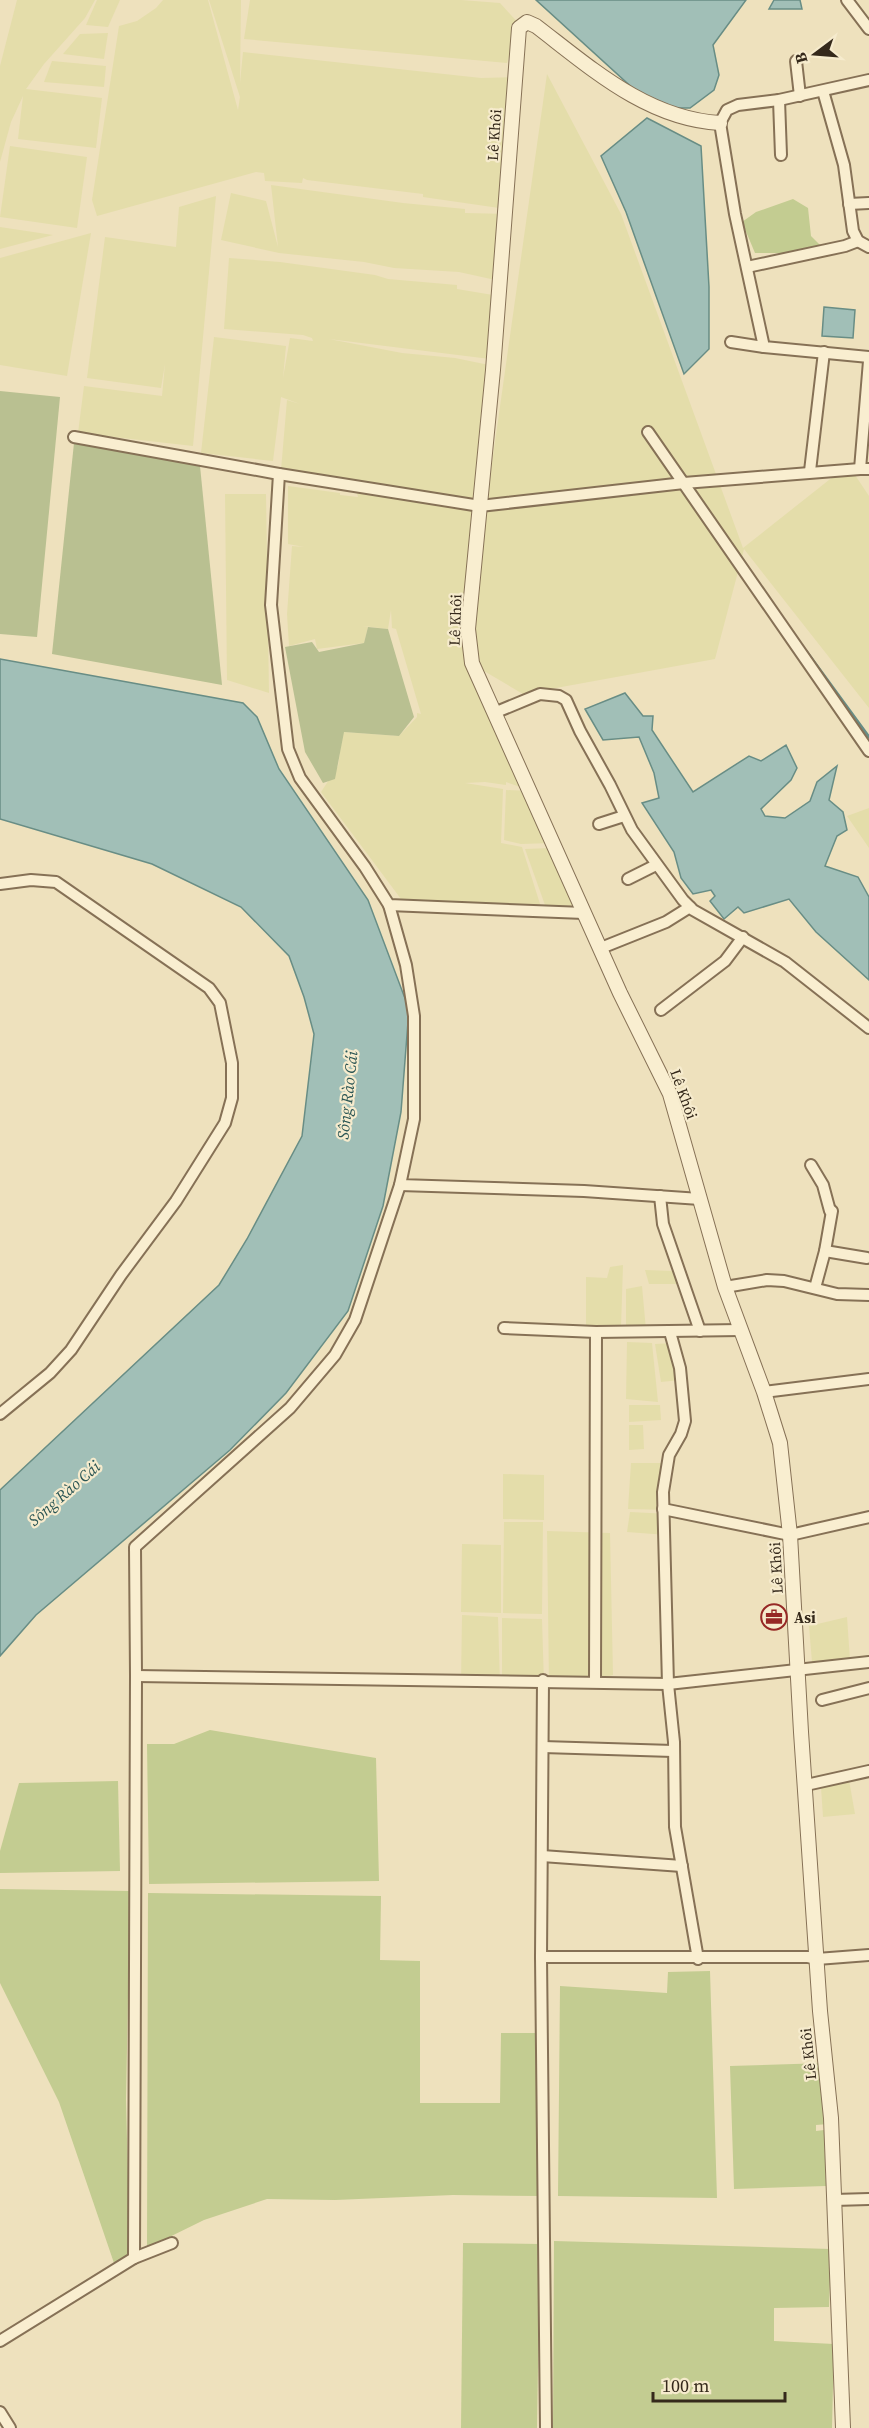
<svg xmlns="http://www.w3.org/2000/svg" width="869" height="2428" viewBox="0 0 869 2428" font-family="'Source Serif 4',serif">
	<rect width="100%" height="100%" fill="#eee1bd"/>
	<!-- farmland -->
	<g fill="#e4ddaa">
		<path d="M17,0h78l-10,18 -41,46 -18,25 76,9 -6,50 -78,-9 5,-43 -12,26 -11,40v-96z"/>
		<path d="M97,0h23l-12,27 -22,-2z"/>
		<path d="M163,0h45l30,110 2,-13 -31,-97h32l-1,83 3,-31 238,26 34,-1 -9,132 -83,-12v-3l-116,-14 -4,-2 -1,5 -37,-2 -1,-8 -8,-1 -159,44 -5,-16 27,-174 18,-5 19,-13z"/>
		<path d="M250,0h211l39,3 20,22 -13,38 -263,-24z"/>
		<path d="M108,33l-4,26 -41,-5 17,-20z"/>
		<path d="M52,61l54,5 -2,21 -60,-5z"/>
		<path d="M547,74l74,140 122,334 91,-72 21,-1 14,21v212l-125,-159 -29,110 -192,35 -39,-23 21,74 24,45 -23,-8v3l-21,-3 -20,1 38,6 -2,54 21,4 19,60 -137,-4 -83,-111 17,-26 5,-34 56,4 18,-19v-4l4,1 -25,-85 -4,-1 -1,-18 -3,19 -25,-3 5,1 -4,16 -47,6 -2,-10 -26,7 -2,-32 5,-68 12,1 -16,-3v-58l52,7v2l18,2 -4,-15 -36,-8 -37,-4 6,-70 13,4 -19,-7 -8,64 -72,-8 13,-116 72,9 -3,32 7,-40 23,3 -1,-3 -9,-3 -79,-6 5,-71 51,4 95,13 13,4 69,6v4l42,7 -9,63 -161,-20 73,14 53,5 39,8 -13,175z"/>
		<path d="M10,146l77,11 -10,71 -77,-11z"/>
		<path d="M271,185l132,18 62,6v4l43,1 -8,67 -41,-9 -65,-4 -30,-6 -85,-9 -58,-13 10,-47 35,8 12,46z"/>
		<path d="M216,196l-23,250 -115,-13 6,-47 78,10 3,-32 -4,24 -74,-10 18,-141 71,10 3,-40z"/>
		<path d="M0,227l53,8 -53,14z"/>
		<path d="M91,233l-24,143 -67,-11v-107z"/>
		<path d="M225,494h41l3,199 -42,-13z"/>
		<path d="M506,790l24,1 22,52 -31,1 -17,-4z"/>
		<path d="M869,808v40l-22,-32z"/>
		<path d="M552,848l23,58 -30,-1 -20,-56z"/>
		<path d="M623,1265l-2,63 -35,-1v-50l21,1 3,-11z"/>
		<path d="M645,1270l28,1 4,13h-28z"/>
		<path d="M642,1286l4,44 -20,-1v-40z"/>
		<path d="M627,1342l25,1 6,59 -32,-3z"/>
		<path d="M674,1343l6,37 -19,2 -6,-38z"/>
		<path d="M629,1405h31l1,15 -32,2z"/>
		<path d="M629,1425h14l1,24 -15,1z"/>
		<path d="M631,1463h34l5,47 -42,-1z"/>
		<path d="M503,1474l41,1v45l-41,-1z"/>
		<path d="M630,1512l40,2 -3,21 -40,-3z"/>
		<path d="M504,1522h39l-1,92 -39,-1z"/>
		<path d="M547,1531l63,2 3,142 -41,11 -23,-2z"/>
		<path d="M462,1544l39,1v68l-40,-1z"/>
		<path d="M462,1615l36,2 2,67 -39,-1z"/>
		<path d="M847,1617l3,43 -38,2 -3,-36z"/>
		<path d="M502,1618l40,1 2,65 -42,-1z"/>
		<path d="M849,1780l6,34 -32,3 -2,-30z"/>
	</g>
	<!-- green -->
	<g fill="#c3cc91">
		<path d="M793,199l15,9 3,28 17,17h-73l-13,-31 14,-10z"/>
		<path d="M210,1730l166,28 3,123 -230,3 -2,-140h27z"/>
		<path d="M118,1781l2,90 -120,2v-22l19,-68z"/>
		<path d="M0,1889l130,2 -4,209 4,157 -15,9 -56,-164 -59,-119z"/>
		<path d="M148,1893l233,3 -1,64 40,1v142h80l1,-70h39v163l-87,-1 -118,5 -68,-1 -63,21 -57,28z"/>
		<path d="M710,1971l7,227 -159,-2 2,-210 107,7 1,-21z"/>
		<path d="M826,2063l2,61 -12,1v6l8,-1 2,56 -92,3 -4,-123z"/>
		<path d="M554,2241l277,8 -2,58 -55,1v33l60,3 -2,84h-279z"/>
		<path d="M463,2243l77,1 -3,184h-76z"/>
	</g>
	<!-- cemetery -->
	<g fill="#b9c091">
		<path d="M0,391l60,6 -23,240 -37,-3z"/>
		<path d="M74,443l126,23 22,219 -170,-31z"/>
		<path d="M368,627l20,2 26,88 -15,19 -55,-4 -9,47 -12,4 -18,-31 -20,-105 27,-5 7,10 45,-9z"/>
	</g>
	<!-- water -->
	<g fill="#a1bfb7" stroke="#688d85" stroke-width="1.5">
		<path d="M536,0h210l-33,45 6,30 -5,15 -24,18h-15l-38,-16z"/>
		<path d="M774,0h26l2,9h-33z"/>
		<path d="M647,118l54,28 8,141v62l-25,25 -58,-162 -25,-56z"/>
		<path d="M824,307l31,3 -2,28 -31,-2z"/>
		<path d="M0,659l243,44 14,14 22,52 89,131 41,109 -8,103 -18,94 -35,105 -62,82 -56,57 -194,165 -36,41v-166l219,-205 28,-46 55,-103 12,-102 -10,-37 -15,-41 -48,-49 -89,-43 -152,-45z"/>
		<path d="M625,693l18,23h10l-1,14 41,62 56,-36 12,5 25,-16 11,23 -6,12 -30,29 4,7 20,2 25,-17 7,-19 20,-16 -8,34 14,12 4,18 -10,6 -12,30 33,11 11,20v83l-53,-48 -27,-33 -45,14 -6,-6 -14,12 -14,-18 5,-5 -4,-6 -18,4 -12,-16 -7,-26 -32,-49 17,-5 -5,-25 -15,-36 -36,3 -18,-31z"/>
	</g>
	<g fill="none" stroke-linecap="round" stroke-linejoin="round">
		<!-- stream -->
		<path stroke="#688d85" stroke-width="3" d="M806,651l63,86"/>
		<!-- minor casing -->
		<g stroke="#867156" stroke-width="14">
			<g id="minor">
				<path d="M847,0l22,29"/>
				<path d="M796,61l4,35"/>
				<path d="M869,80l-90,20 -41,5 -11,5 -7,13 15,91 29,133 105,10"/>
				<path d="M823,91l21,74 9,66 5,10 11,6"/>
				<path d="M779,100l2,55"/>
				<path d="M849,204l20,-1"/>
				<path d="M747,267l98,-21 13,-5"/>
				<path d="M731,342l33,5"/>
				<path d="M869,361l-9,108h9"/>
				<path d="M648,432l221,319"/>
				<path d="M74,437l205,37 201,32 204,-23 176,-14"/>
				<path d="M810,471l14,-119"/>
				<path d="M279,474l-8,131 17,144 12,29 65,89 24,38 195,8"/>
				<path d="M494,713l46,-19 19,2 7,4 14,31 30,54 22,45 51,70 10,10 92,52 84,66"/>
				<path d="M599,824l25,-8"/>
				<path d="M628,879l28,-14"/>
				<path d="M0,884l31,-4 25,2 153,106 11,15 12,60v35l-7,25 -49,78 -55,74 -50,75 -21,23 -50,41"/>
				<path d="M389,905l17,60 8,51v103l-14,66 184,6 116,8"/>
				<path d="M601,948l65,-26 24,-15"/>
				<path d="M661,1010l64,-49 18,-24"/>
				<path d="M811,1165l12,20 7,26"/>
				<path d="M660,1196l3,28 37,107"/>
				<path d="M825,1251l42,7"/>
				<path d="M725,1287l42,-7 17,1 53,13 32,1"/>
				<path d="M815,1288l10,-37 7,-40"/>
				<path d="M504,1328l92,4 145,-2"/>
				<path d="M670,1332l10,36 5,53 -4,13 -12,21 -6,37 5,192 6,58 1,85 23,132"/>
				<path d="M764,1392l105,-13"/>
				<path d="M663,1509l127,26 79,-18"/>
				<path d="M136,1676l532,8 201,-22"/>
				<path d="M543,1680l-2,277 5,471"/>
				<path d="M595,1682l1,-350"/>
				<path d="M822,1700l47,-12"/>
				<path d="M543,1747l130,4"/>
				<path d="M806,1785l63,-14"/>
				<path d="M542,1856l140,10"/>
				<path d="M541,1957h267l9,2 52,-4"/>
				<path d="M834,2200l35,-1"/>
				<path d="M134,2258l38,-15"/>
				<path d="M0,2341l134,-83 2,-582 -1,-129 155,-139 45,-53 20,-35 45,-135"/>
				<path d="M0,2412l10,16"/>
			</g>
		</g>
		<!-- tertiary casing -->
		<g stroke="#867156" stroke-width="16">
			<path id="tertiary" d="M720,123c-73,-4 -129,-55 -184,-97l-9,-4 -8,6 -26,342 -25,259 4,34 148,330 50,101 55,193 39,105 16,51 10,92 11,197 19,279 11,107 12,310"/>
		</g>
		<!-- minor -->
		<use href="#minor" stroke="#f9eed0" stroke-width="10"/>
		<!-- tertiary -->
		<use href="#tertiary" stroke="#f9eed0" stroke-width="14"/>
	</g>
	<!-- icons -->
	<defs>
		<g id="office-ring" transform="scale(1.35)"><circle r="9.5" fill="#f6ebcd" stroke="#962825" stroke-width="1.5"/><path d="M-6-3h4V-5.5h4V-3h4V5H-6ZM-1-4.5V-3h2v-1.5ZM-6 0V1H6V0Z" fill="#962825"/></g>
	</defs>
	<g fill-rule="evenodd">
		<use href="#office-ring" x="774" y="1617"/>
	</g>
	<g text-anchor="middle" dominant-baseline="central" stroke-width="4.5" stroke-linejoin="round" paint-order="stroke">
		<!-- street labels -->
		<g font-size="15" fill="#35291b" stroke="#f6ebcd">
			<text transform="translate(494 135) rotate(-86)">Lê Khôi</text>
			<text transform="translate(455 620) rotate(-88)">Lê Khôi</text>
			<text transform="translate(684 1094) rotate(70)">Lê Khôi</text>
			<text transform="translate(776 1568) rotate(-93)">Lê Khôi</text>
			<text transform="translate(808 2054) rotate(-96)">Lê Khôi</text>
		</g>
		<!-- poi labels -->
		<g font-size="15" font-weight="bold" fill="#35291b" stroke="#f6ebcd" text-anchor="start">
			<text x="794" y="1617">Asi</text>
		</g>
		<!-- water labels -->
		<g font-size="16" font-style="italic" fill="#2a5554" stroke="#f6ebcd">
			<text transform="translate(347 1095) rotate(-84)">Sông Rào Cái</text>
			<text transform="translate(64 1493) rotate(-41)">Sông Rào Cái</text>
		</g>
	</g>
	<!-- north arrow -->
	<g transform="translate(815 54) rotate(254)" stroke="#f6ebcd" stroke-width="4.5" paint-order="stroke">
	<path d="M0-4.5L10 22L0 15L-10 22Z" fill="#35291b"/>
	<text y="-9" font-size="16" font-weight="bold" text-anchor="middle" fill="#35291b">B</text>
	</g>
	<!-- scale -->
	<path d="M653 2392v9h132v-9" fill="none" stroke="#35291b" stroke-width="3"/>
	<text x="662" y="2392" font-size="18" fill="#35291b" stroke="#f6ebcd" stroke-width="4.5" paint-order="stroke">100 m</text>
</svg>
